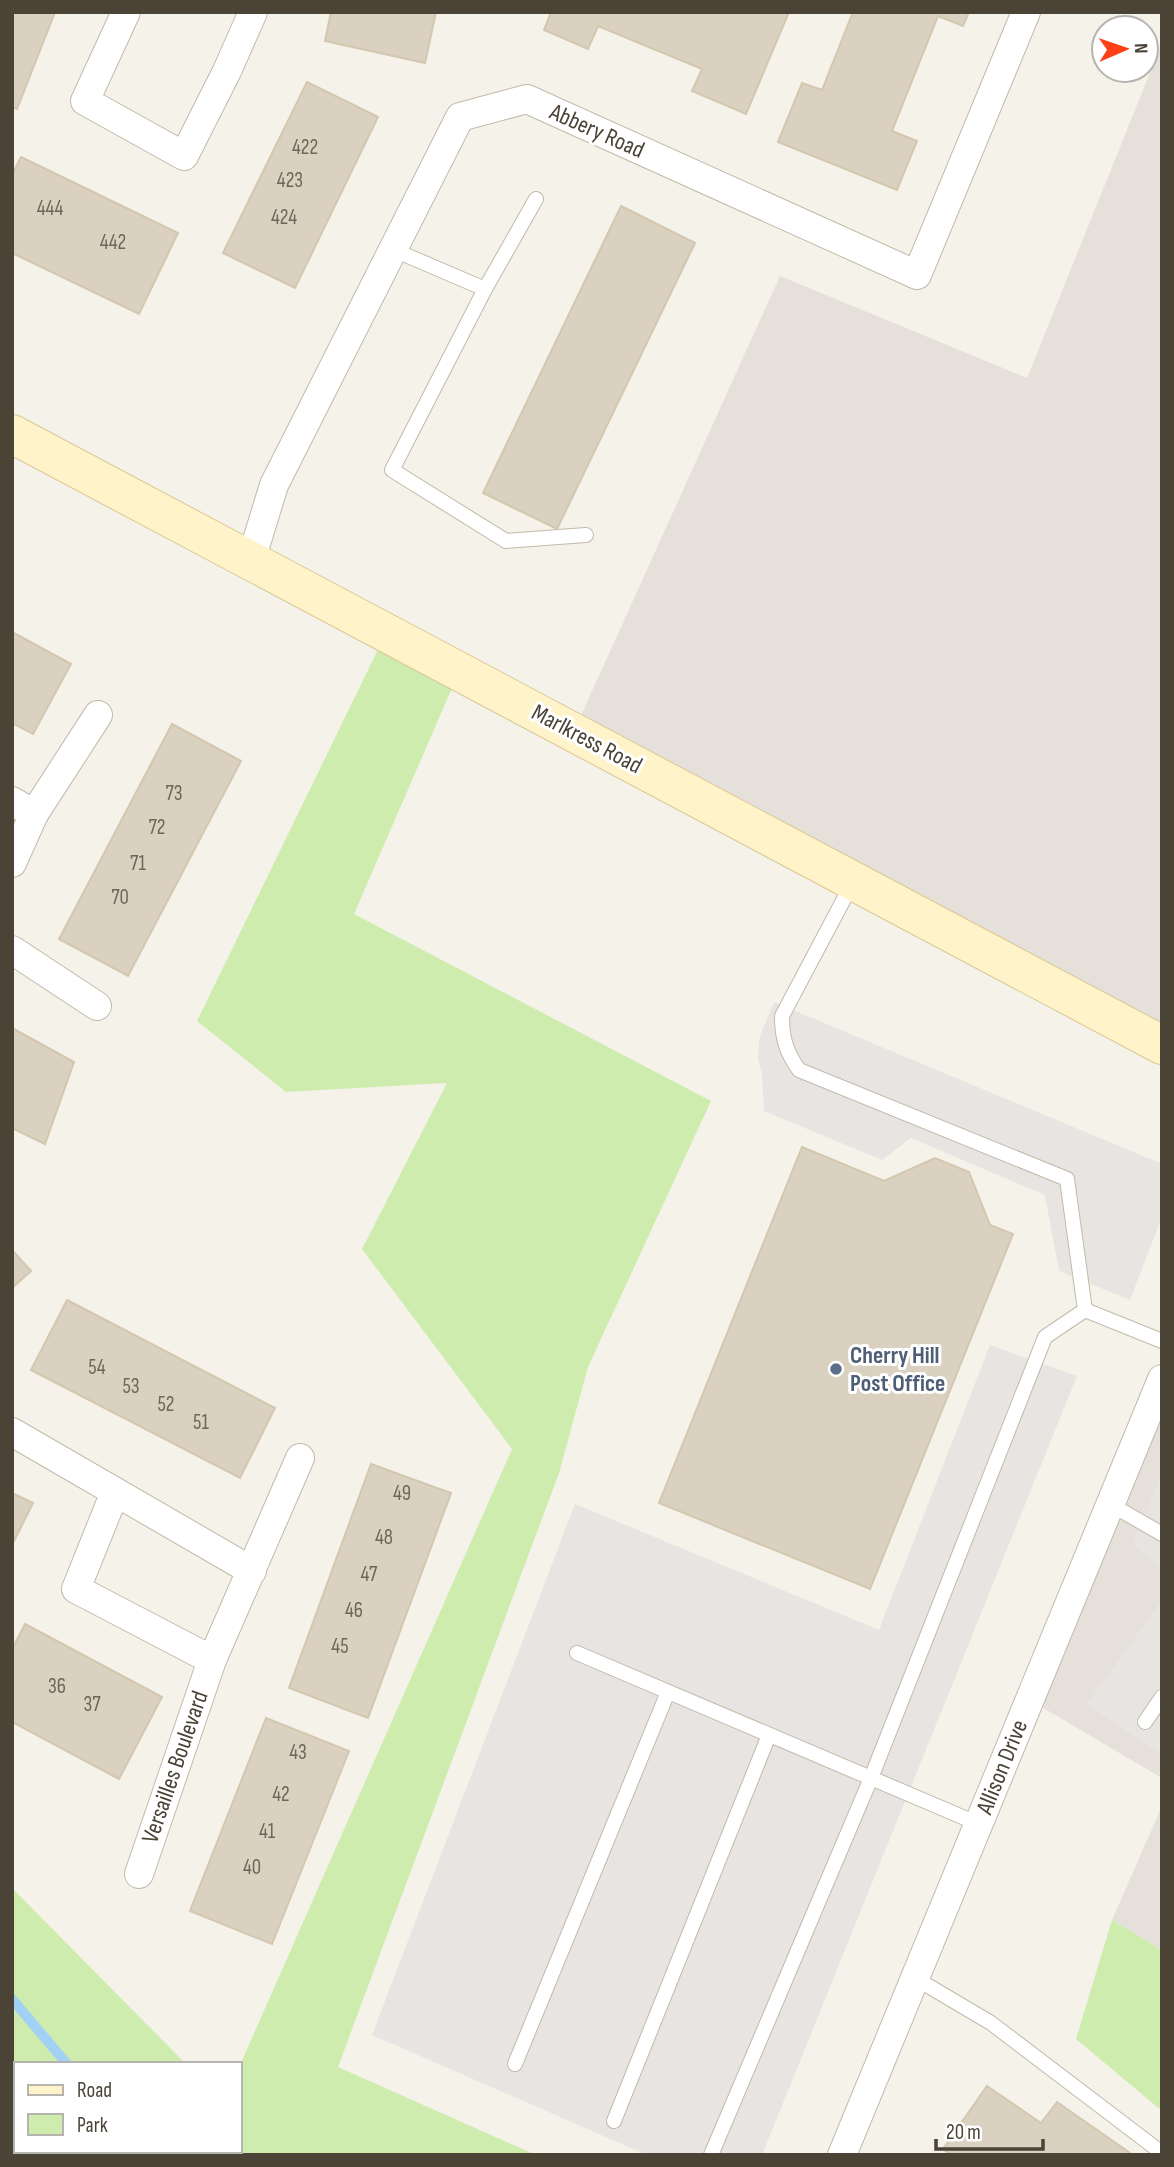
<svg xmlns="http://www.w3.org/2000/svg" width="1174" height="2167" viewBox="0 0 1174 2167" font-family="'Sofia Sans Condensed',sans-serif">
	<rect width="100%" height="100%" fill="#f5f2e9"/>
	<!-- industrial -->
	<g fill="#e5e1da">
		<path d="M1162,43v994l-584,-315 202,-446 247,102z"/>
		<path d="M1162,1417v361l-122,-72z"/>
		<path d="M1162,1806v144l-50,-30z"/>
	</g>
	<!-- green -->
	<g fill="#cfecaf">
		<path d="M388,629l74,36 -108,249 357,187 -123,266 -29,106 -221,594 198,88h-524v-267l174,176h-170v87h224v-86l272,-616 -150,-200 85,-166 -161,9 -89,-71z"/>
		<path d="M1112,1920l50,30v161l-86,-72z"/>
	</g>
	<!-- parking -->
	<g fill="#e7e4e1">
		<path d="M774,1002l388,162v53l-32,83 -71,-29 -14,-76 -134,-57 -29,22 -118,-49 -2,-36 -4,-17 2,-22z"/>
		<path d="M990,1345l87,31 -315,779h-115l-275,-120 203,-531 304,126z"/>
		<path d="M1162,1473v98l-30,-28z"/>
		<path d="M1162,1600v154l-76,-49z"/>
	</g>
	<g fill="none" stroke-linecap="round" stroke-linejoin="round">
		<!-- stream -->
		<g stroke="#a2d1f6" stroke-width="10">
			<path d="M12,1999l55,65"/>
			<path d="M151,2151l4,4"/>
		</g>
	</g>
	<!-- building -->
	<g fill="#dbd1c0" stroke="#d3c7b0" stroke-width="2">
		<path d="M12,12h43l-38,97 -5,-2z"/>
		<path d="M331,12h105l-11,51 -100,-22z"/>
		<path d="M551,12h238l-43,102 -54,-23 10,-22 -104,-43 -10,23 -44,-19z"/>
		<path d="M853,12h116l-6,14 -25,-10 -46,115 25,10 -20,49 -119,-48 24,-59 20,7z"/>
		<path d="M307,82l71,35 -83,171 -72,-35z"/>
		<path d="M21,157l157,76 -39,81 -127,-61v-78z"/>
		<path d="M621,206l74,37 -138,286 -74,-36z"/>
		<path d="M12,632l59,32 -38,70 -21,-11z"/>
		<path d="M172,724l69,37 -113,215 -69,-37z"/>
		<path d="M12,1028l62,34 -29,82 -33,-16z"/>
		<path d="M802,1147l82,34 51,-23 34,14 21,53 23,9 -143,355 -211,-86z"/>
		<path d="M12,1250l19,21 -19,17z"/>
		<path d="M67,1300l208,108 -35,70 -209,-108z"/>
		<path d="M371,1464l80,29 -83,225 -79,-30z"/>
		<path d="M12,1493l21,10 -21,42z"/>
		<path d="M25,1624l137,73 -43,82 -107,-57v-73z"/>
		<path d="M266,1718l83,33 -77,193 -82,-33z"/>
		<path d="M987,2086l54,37 16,-21 76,53h-182l-8,-6z"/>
	</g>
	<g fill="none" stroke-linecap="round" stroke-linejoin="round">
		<!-- lane casing -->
		<g stroke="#c2baaa" stroke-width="16">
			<g id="lane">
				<path d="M394,250l91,39 -93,181 114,71 80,-6"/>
				<path d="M485,289l51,-90"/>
				<path d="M853,882l-71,134c0,22 4,36 17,54l268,109 18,131 77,31"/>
				<path d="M1110,1504l52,30"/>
				<path d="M577,1653l402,171"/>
				<path d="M1145,1722l17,-25"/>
				<path d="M915,1978l76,45 171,130"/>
				<path d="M515,2064l153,-372"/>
				<path d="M614,2121l155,-386"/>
				<path d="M711,2155l160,-377 174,-441 40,-27"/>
			</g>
		</g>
		<!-- street casing -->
		<g stroke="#c2baaa" stroke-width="30">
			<g id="street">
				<path d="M126,12l-41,89 99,55 43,-85 26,-59"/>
				<path d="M251,560l23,-75 186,-368 67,-18 390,176 109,-263"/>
				<path d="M12,801l22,13 64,-99"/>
				<path d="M12,863l22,-49"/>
				<path d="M12,950l85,56"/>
				<path d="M12,1432l240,139"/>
				<path d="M115,1492l-39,97 136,71"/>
				<path d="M139,1874l73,-214 88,-202"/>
				<path d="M842,2155l320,-776"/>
			</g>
		</g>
		<!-- secondary casing -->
		<g stroke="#d9c896" stroke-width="40">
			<path id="secondary" d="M12,434l1150,611"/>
		</g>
		<!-- lane -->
		<use href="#lane" stroke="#fff" stroke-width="14"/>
		<!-- street -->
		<use href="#street" stroke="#fff" stroke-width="28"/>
		<!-- secondary -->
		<use href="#secondary" stroke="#fff3c9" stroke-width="38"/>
	</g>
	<!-- markers -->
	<circle fill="#5c6f8a" stroke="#fff" stroke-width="2.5" cx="836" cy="1369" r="7"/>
	<g text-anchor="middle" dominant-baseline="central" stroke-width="6" stroke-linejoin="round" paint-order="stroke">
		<!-- number labels -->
		<g font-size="21" fill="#6e6658">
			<text x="305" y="147">422</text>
			<text x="290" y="180">423</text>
			<text x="50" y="208">444</text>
			<text x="284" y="217">424</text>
			<text x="113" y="242">442</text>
			<text x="174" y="793">73</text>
			<text x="157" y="827">72</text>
			<text x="138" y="863">71</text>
			<text x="120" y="897">70</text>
			<text x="97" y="1367">54</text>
			<text x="131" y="1386">53</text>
			<text x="166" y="1404">52</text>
			<text x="201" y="1422">51</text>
			<text x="402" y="1493">49</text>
			<text x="384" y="1537">48</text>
			<text x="369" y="1574">47</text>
			<text x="354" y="1610">46</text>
			<text x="340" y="1646">45</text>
			<text x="57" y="1686">36</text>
			<text x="92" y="1704">37</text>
			<text x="298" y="1752">43</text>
			<text x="281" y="1794">42</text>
			<text x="267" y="1831">41</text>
			<text x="252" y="1867">40</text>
		</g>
		<!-- street labels -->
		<g font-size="24" fill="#4a4336" stroke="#fff">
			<text transform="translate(597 131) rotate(24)">Abbery Road</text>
			<text transform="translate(587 739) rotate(28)">Marlkress Road</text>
			<text transform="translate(175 1767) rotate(-71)">Versailles Boulevard</text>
			<text transform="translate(1002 1767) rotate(-68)">Allison Drive</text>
		</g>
		<!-- service labels -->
		<g font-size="24" font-weight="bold" fill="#4e5e75" stroke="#fff" text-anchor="start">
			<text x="850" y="1355">Cherry Hill<tspan x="850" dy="28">Post Office</tspan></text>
		</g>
	</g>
	<!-- border -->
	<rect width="1174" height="2167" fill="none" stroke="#4a4336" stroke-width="28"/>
	<!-- legend -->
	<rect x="14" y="2062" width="228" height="91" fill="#ffffff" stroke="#b7b4af" stroke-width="2"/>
	<rect x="28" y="2085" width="35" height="10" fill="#fff3c9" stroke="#b7b4af" stroke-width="2"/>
	<text x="77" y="2097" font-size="21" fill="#4a4336">Road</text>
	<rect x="28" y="2114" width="35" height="21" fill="#cfecaf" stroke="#b7b4af" stroke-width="2"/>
	<text x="77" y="2132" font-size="21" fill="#4a4336">Park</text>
	<!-- north arrow -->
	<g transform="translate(1125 49) rotate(88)"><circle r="33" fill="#ffffff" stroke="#b7b4af" stroke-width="2"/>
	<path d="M0-5L12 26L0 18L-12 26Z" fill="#ff3f16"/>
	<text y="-10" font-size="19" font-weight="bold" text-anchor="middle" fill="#4a4336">N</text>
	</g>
	<!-- scale -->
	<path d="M936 2139v10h107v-10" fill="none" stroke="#4a4336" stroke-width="3.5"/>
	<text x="946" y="2139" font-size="21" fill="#4a4336" stroke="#ffffff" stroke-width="5" paint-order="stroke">20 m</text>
</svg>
